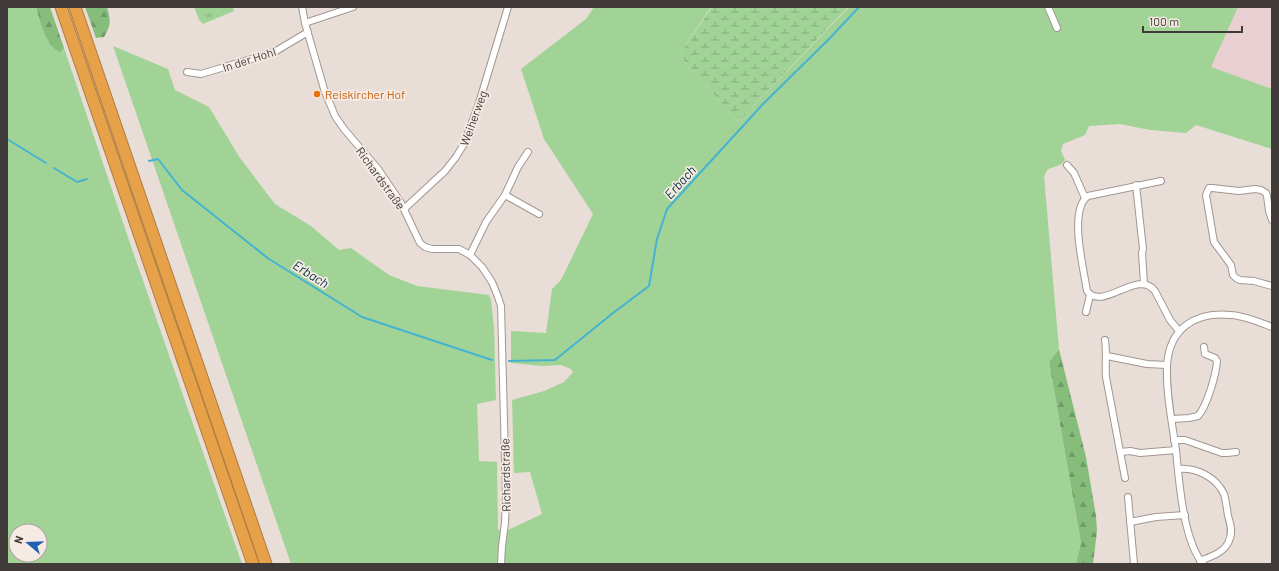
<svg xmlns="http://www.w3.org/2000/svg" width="1279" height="571" viewBox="0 0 1279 571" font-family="Barlow,sans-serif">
	<defs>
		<pattern id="forest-firs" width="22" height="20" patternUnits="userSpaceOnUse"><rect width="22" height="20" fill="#86bd7b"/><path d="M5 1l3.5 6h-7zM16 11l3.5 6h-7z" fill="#6f9b66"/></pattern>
		<pattern id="wetland-marsh" width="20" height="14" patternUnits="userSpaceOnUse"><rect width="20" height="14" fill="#a1d397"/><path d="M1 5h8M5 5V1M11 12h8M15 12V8" fill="none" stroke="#85ac7c"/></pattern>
		<pattern id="park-tufts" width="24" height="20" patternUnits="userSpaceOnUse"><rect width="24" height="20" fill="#a1d397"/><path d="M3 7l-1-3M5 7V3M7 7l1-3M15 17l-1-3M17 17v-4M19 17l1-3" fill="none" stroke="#85ac7c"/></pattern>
	</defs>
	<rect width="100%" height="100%" fill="#e9ddd7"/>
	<!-- education -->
	<path fill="#e9cfd1" d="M1238,7h34v82l-61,-22z"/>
	<!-- green -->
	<g fill="#a1d397" fill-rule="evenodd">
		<path d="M7,7h29l12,34 12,10 4,-3 69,204 109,312h-235zM16,531h24v24h-24z"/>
		<path d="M594,7h117l-32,48 59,67 111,-115h389l-27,60 61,22v60l-76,-24 -10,8 -36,-3 -30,-6 -31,2 -4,9 -22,9 -2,7 4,9 -5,5 -12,4 -4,7 15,173 -10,13 32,181 -5,21h-785l-178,-518 55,23 7,21 34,17 31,51 35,46 36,22 28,24 12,-2 38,27 28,11 72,9 2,5 3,27 2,73 -19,4 2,57 18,1 1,68h10l34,-16 -12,-42 -16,1 -2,-73 32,-9 20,-9 9,-10 -2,-3 -10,-4 -19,1 -31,-3v-32l35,2 6,-44 9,-9 32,-66 -49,-75 -23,-70 65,-50z"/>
	</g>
	<!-- forest -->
	<g fill="url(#forest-firs)">
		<path d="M36,7h14l14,41 -4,4c-14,-5 -20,-32 -24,-45z"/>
		<path d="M85,7h22c4,14 4,18 -3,30l-8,1z"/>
		<path d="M1059,349l27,108 10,59 1,15 -4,33h-17l5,-21 -32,-181z"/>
	</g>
	<!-- wetland -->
	<path fill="url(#wetland-marsh)" d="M712,7h136l-110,115 -59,-67z"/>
	<!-- park -->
	<path fill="url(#park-tufts)" d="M194,7h39l1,4 -31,13 -4,-4z"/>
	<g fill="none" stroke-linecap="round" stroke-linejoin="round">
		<!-- stream -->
		<g stroke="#44b3d2" stroke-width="2">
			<path d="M7,139l39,24"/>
			<path d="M149,161l9,-2 24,31 87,69 93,58 130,43"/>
			<path d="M54,168l23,14 10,-3"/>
			<path d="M509,361l46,-1 58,-47 36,-27 8,-47 10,-30 97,-106 66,-65 29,-31"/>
		</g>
		<!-- street casing -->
		<g stroke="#a19791" stroke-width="8">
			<g id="street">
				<path d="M302,7l3,16 19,66 11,27 9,13 34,40 23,34 19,40 5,4 7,2h27l11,6 12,12 10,15 6,15 3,9 5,191 -1,26 -3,23 -1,18"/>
				<path d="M1048,7l9,21"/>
				<path d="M305,23l48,-16"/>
				<path d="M187,72l14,2 64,-19 11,-4 32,-19"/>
				<path d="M1067,165l7,8 11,25"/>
				<path d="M1161,181l-73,15c-20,14 -4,74 -1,95 16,21 51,-23 68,0l15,29 9,11"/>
				<path d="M1136,185l7,64 -1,4 2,31"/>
				<path d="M505,195l34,19"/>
				<path d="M404,209l41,-38 11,-14 8,-13 15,-41 29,-96"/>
				<path d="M1272,220l-3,-9 -2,-15 -1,-3 -5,-3 -6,-1 -16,2 -27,-3h-3l-3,7 8,47 17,23 2,10 3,3 4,2 14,1 18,5"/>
				<path d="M470,255l16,-33 19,-27 13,-28 10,-15"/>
				<path d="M1086,312l4,-17"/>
				<path d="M1105,340c2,13 0,25 1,37l19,101"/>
				<path d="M1107,356l40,8 20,1"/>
				<path d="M1172,419l17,-1 9,-2c9,-10 18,-41 19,-55l-2,-3 -10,-4 -1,-7"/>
				<path d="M1174,440h11l37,13h5l9,-1"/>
				<path d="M1121,452l9,-1 10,2 36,-3"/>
				<path d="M1178,469c18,-2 38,8 46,25 2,7 3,15 4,22 3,9 5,18 0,27 -5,10 -18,14 -28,18"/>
				<path d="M1128,497l6,67"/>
				<path d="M1130,522l26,-5 29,-2"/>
				<path d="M1203,564c-20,-24 -24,-83 -27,-114 -4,-28 -10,-56 -9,-84 2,-38 29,-55 64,-51 14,1 28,7 41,12"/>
			</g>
		</g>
		<!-- highway casing -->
		<g stroke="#ac7d43" stroke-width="13">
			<g id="highway">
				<path d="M61,7l192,557"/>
				<path d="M75,7l191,557"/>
			</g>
		</g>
		<!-- street -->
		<use href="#street" stroke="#fff" stroke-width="6"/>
		<!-- highway -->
		<use href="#highway" stroke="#e6a149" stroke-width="11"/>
	</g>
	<!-- markers -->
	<circle fill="#e8710a" stroke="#f6eae4" stroke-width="1.5" cx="317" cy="94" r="4"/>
	<g text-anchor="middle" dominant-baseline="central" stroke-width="3.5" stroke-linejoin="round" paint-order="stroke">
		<!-- street labels -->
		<g font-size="12" fill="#403b39" stroke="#f6eae4">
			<text transform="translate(249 59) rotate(-18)">In der Hohl</text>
			<text transform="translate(473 118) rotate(-70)">Weiherweg</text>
			<text transform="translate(381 178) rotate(54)">Richardstraße</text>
			<text transform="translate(505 475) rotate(-91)">Richardstraße</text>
		</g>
		<!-- food labels -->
		<g font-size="12" fill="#c56008" stroke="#f6eae4" text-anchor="start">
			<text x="325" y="94">Reiskircher Hof</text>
		</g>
		<!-- water labels -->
		<g font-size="13" font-style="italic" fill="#003340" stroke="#f6eae4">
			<text transform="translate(680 182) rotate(-48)">Erbach</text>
			<text transform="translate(311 274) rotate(32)">Erbach</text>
		</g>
	</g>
	<!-- border -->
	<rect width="1279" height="571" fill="none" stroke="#403b39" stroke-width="16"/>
	<!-- north arrow -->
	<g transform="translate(28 543) rotate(289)"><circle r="19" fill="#f6eae4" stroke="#ada4a0"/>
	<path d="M0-3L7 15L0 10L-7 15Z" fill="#1f62b3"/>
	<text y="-6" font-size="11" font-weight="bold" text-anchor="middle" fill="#403b39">N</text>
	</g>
	<!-- scale -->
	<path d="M1143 26v6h99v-6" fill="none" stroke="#403b39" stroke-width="2"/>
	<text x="1149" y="26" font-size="12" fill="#403b39" stroke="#f6eae4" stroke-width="3" paint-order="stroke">100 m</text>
</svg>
